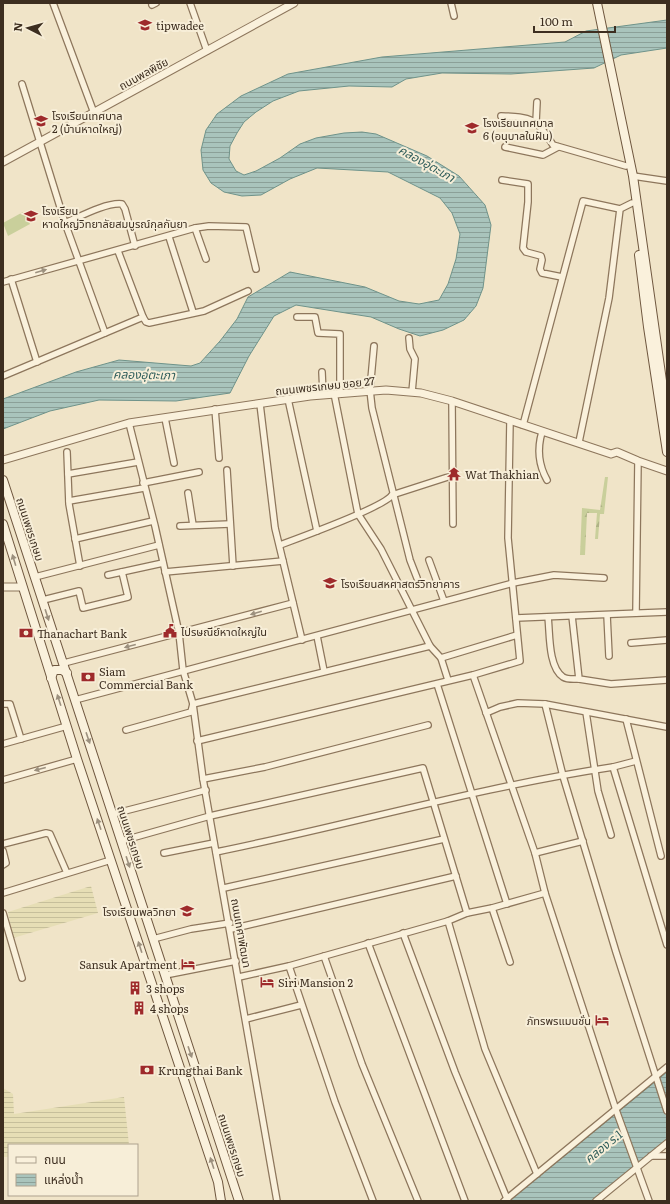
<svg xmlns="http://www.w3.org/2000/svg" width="670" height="1204" viewBox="0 0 670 1204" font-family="Literata,'Noto Sans Thai',serif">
	<defs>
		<pattern id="farmland-rules" width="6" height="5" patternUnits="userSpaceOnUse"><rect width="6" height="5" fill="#e6deb5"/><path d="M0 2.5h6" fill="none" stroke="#c6bf9b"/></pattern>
		<pattern id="forest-firs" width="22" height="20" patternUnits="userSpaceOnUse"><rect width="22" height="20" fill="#c9cf9b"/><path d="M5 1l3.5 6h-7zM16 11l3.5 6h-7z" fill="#aeb285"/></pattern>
		<pattern id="water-rules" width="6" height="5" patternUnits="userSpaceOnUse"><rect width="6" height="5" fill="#a9c4bc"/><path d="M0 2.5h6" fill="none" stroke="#8ba098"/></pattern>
	</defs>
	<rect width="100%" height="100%" fill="#f0e4c8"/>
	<!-- farmland -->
	<g fill="url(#farmland-rules)">
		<path d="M91,886l7,27 -85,25 -5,-26z"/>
		<path d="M3,1088l10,6 1,20 110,-17 5,48h-120v12h-6z"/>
	</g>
	<!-- forest -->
	<path fill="url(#forest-firs)" d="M605,477h3l-4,37h-4l-2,25h-3l2,-26h-10l-2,42h-5l2,-47 18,2z"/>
	<!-- pitch -->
	<path fill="#c9cf9b" d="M23,212l7,12 -22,12 -5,-13z"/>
	<!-- water -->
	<g fill="url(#water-rules)" stroke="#6f938a">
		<path d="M667,20v28l-46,7 -27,13 -83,6 -69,-1 -36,6 -14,8 -43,-1 -50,5 -26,10 -17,11 -12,10 -7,11 -7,13 -1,13 7,12 8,4 12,-4 24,-13 20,-14 16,-6 28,-5 18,-1 14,2 51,22 32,20 26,29 6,20 -8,63 -7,18 -12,14 -21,10 -23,6 -21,-7 -28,-12 -75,-12 -22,11 -25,40 -19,37 -54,8 -77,-1 -49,11 -47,18v-30l73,-27 43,-12 72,6 9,-3 20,-22 17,-22 11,-22 42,-25 75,15 34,14 20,3 20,-4 9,-16 8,-25 4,-25 -8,-21 -12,-15 -52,-26 -71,-4 -27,11 -29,16 -19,1 -18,-4 -13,-9 -8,-13 -2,-20 5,-20 11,-16 24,-18 47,-22 94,-17 183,-15 21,-11z"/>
		<path d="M667,1072v70l-73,59h-85z"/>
	</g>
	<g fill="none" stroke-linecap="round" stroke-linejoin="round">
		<!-- minor casing -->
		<g stroke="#8d765c" stroke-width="8">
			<g id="minor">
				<path d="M53,3l41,110"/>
				<path d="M190,3l17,48"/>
				<path d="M451,3l3,13"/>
				<path d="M152,5l4,-2"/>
				<path d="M22,84l43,139 40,110"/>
				<path d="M501,116c31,1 35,2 52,29l73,21"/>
				<path d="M536,122l1,-20"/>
				<path d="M505,147l38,8 15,-8"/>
				<path d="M633,176l34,5"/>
				<path d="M502,180l26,4v18l-5,46 3,4 15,4 1,4 -2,9 2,4 20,4"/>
				<path d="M65,223c14,-6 42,-21 57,-19l3,5 10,37"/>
				<path d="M195,228l11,31"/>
				<path d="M169,237l24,75"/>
				<path d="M11,279l26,83"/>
				<path d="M3,282l192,-54 14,-2 37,1 10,42"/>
				<path d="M143,317l3,5 3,1 55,-12 44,-20"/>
				<path d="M297,317h18l3,16 22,1v59"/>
				<path d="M409,338l1,11 5,10 -3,33"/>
				<path d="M374,346l-4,44 2,18 38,152 7,18"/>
				<path d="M322,372l1,22"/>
				<path d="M3,376l140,-59 -25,-66"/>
				<path d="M334,393l24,121 23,35 49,97 11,12 7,22"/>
				<path d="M288,399l29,132"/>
				<path d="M452,401l1,123"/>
				<path d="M260,404l15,124 27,112"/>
				<path d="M215,409l4,49"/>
				<path d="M165,418l9,45"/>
				<path d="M129,423l26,103 24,107 4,37 10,34 10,75 74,422"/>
				<path d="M523,425l60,-224 37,8"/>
				<path d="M542,432c-5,17 -4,32 5,48"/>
				<path d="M579,442l30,-144 11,-89 12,-6"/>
				<path d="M67,452l2,52 11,62"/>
				<path d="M227,470l6,96"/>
				<path d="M68,474l70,-12"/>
				<path d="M143,483l56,-11"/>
				<path d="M188,493l5,32"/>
				<path d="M69,501l75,-13"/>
				<path d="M180,526l50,-2"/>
				<path d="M75,539l78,-18"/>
				<path d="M280,545c19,-7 104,-38 112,-50l59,-19"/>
				<path d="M429,560l15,41"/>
				<path d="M165,572l118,-11"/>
				<path d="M108,575l55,-12"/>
				<path d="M35,577l124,-32"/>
				<path d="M43,600l36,-9 4,17 45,-11 -6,-25"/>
				<path d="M636,613l2,-152"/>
				<path d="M607,615l2,41"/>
				<path d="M572,616l7,63 32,5 56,-4"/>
				<path d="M548,617c2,16 0,50 15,60 5,3 11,2 16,2"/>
				<path d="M516,618l151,-6"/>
				<path d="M317,636l7,35"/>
				<path d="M631,643l36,-3"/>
				<path d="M441,658l76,-23"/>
				<path d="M64,663l229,-60"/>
				<path d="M473,675l62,178 10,40 71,217 33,91"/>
				<path d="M437,684l70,220"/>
				<path d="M75,700l438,-117 41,-8 50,3"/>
				<path d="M3,704h7l11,35"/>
				<path d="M545,704l18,72 53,176 51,159"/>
				<path d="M586,712l12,79 13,44"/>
				<path d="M486,713l14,-6 18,-4 27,1 122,23"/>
				<path d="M626,719l35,137"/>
				<path d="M126,730l65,-18 2,-8 237,-58"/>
				<path d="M197,741l276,-66 47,-14 -12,-123 2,-117"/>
				<path d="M3,744l64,-18"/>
				<path d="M613,767l54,178"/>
				<path d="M203,779l62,-12 163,-42"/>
				<path d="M3,780l74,-21"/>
				<path d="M113,814l93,-24"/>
				<path d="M121,841l89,-25 213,-48 44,145"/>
				<path d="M3,844l43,-11 4,1 17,39"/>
				<path d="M3,851l3,12 -3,2"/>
				<path d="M216,852c133,-27 263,-65 397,-85l23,-6"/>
				<path d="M164,853l50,-10"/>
				<path d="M535,853l48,-12"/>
				<path d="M224,888l220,-49"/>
				<path d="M3,893l108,-33"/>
				<path d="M492,908l18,54"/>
				<path d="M3,913l19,65"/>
				<path d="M448,921l37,128 52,125"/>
				<path d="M231,929l225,-53"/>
				<path d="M403,933l52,139 53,129"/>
				<path d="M153,939l38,-10 39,-6"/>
				<path d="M368,943l97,258"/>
				<path d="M324,956l38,108 56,137"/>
				<path d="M289,966l46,136 38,99"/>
				<path d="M165,975l71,-14"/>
				<path d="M239,977l50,-11 159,-45 19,-8 25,-5 53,-15"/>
				<path d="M246,1019l55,-14"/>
				<path d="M651,1156h16"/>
				<path d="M504,1201l163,-134"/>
				<path d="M596,1201l71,-58"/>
			</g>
		</g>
		<!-- tertiary casing -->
		<g stroke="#8d765c" stroke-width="9">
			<g id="tertiary">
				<path d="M3,162l291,-159"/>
				<path d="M3,460l126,-37 181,-27 76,-6 35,3 31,8 159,53 6,-2 21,9 29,10"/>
				<path d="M3,587h19"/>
			</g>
		</g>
		<!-- secondary casing -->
		<g stroke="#6f573f" stroke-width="10">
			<g id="secondary">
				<path d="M597,3l36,173 34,240"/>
				<path d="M639,255l9,72 19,125"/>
				<path d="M3,480l236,721"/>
				<path d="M3,524l74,235 141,423 3,19"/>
				<path d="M51,678l3,-8h8l5,3"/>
			</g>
		</g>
		<!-- minor -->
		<use href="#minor" stroke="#faf1dc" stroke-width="5.5"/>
		<!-- tertiary -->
		<use href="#tertiary" stroke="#faf1dc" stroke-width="7"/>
		<!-- secondary -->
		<use href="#secondary" stroke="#faf1dc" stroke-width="8"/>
	</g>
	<!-- one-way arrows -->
	<defs><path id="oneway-solid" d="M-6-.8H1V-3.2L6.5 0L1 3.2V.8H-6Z"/></defs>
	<g fill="#9c907e">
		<use href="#oneway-solid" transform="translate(41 271) rotate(-16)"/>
		<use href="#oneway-solid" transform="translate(14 560) rotate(-107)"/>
		<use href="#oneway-solid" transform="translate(256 613) rotate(164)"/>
		<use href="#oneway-solid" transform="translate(47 615) rotate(72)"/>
		<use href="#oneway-solid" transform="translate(130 646) rotate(165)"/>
		<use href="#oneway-solid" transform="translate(59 700) rotate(-108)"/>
		<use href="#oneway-solid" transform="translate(88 738) rotate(71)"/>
		<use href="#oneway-solid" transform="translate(40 769) rotate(165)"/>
		<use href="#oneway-solid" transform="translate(99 824) rotate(-109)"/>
		<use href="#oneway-solid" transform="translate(128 862) rotate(72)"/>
		<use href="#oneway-solid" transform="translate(140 947) rotate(-108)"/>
		<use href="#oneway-solid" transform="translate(190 1052) rotate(71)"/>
		<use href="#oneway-solid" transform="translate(212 1163) rotate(-108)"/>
	</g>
	<!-- icons -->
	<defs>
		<g id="school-bare" transform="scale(1.08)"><path d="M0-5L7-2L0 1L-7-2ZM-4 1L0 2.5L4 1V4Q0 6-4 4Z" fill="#9e2a2b" stroke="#f7eed8" stroke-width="2.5" paint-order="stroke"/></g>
		<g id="temple-bare" transform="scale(1.08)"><path d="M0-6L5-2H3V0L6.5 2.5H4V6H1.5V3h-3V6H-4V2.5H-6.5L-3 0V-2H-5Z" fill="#9e2a2b" stroke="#f7eed8" stroke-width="2.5" paint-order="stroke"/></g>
		<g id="civic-bare" transform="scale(1.08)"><path d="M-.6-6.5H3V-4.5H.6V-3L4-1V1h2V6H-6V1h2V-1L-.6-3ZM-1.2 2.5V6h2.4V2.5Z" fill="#9e2a2b" stroke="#f7eed8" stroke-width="2.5" paint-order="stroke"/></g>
		<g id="bank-bare" transform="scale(1.08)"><path d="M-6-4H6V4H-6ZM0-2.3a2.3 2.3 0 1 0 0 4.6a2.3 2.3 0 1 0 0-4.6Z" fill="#9e2a2b" stroke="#f7eed8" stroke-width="2.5" paint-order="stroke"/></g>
		<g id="hotel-bare" transform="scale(1.08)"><path d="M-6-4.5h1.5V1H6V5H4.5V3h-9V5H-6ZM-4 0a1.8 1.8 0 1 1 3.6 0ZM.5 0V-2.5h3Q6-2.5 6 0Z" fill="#9e2a2b" stroke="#f7eed8" stroke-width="2.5" paint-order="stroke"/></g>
		<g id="building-bare" transform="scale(1.08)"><path d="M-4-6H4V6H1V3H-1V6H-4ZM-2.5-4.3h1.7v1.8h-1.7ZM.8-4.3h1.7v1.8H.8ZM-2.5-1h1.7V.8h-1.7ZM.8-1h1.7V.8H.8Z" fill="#9e2a2b" stroke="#f7eed8" stroke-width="2.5" paint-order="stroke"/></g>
	</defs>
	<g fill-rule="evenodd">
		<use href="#school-bare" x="145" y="25"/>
		<use href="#school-bare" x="41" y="121"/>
		<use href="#school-bare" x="472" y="128"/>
		<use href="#school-bare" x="31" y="216"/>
		<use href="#temple-bare" x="454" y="474"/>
		<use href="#school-bare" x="330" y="583"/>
		<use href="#civic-bare" x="170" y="631"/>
		<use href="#bank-bare" x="26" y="633"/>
		<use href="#bank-bare" x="88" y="677"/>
		<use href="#school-bare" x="187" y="911"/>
		<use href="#hotel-bare" x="188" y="964"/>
		<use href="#hotel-bare" x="267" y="982"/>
		<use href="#building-bare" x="135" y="988"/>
		<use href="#building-bare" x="139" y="1008"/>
		<use href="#hotel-bare" x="602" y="1020"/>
		<use href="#bank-bare" x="147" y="1070"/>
	</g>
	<g text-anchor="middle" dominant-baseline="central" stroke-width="4" stroke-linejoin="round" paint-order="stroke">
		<!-- poi labels -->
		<g font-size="11" fill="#3d2e20" stroke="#f7eed8" text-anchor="start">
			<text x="156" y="25">tipwadee</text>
			<text x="52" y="115">โรงเรียนเทศบาล<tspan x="52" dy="13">2 (บ้านหาดใหญ่)</tspan></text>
			<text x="483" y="122">โรงเรียนเทศบาล<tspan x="483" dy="13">6 (อนุบาลในฝัน)</tspan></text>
			<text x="42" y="210">โรงเรียน<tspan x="42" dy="13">หาดใหญ่วิทยาลัยสมบูรณ์กุลกันยา</tspan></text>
			<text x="465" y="474">Wat Thakhian</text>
			<text x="341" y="583">โรงเรียนสหศาสตร์วิทยาคาร</text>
			<text x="181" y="631">ไปรษณีย์หาดใหญ่ใน</text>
			<text x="37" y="633">Thanachart Bank</text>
			<text x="99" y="671">Siam<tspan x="99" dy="13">Commercial Bank</tspan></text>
			<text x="176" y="911" text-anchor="end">โรงเรียนพลวิทยา</text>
			<text x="177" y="964" text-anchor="end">Sansuk Apartment</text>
			<text x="278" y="982">Siri Mansion 2</text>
			<text x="146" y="988">3 shops</text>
			<text x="150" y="1008">4 shops</text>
			<text x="591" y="1020" text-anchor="end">ภัทรพรแมนชั่น</text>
			<text x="158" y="1070">Krungthai Bank</text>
		</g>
		<!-- street labels -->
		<g font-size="11" fill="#3d2e20" stroke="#f7eed8">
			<text transform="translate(143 73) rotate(-29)">ถนนพลพิชัย</text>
			<text transform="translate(325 385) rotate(-6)">ถนนเพชรเกษม ซอย 27</text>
			<text transform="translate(31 529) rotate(72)">ถนนเพชรเกษม</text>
			<text transform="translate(132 837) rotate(72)">ถนนเพชรเกษม</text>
			<text transform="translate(242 933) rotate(80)">ถนนเทศาพัฒนา</text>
			<text transform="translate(233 1145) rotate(72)">ถนนเพชรเกษม</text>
		</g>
		<!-- water labels -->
		<g font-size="12" font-style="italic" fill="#2f5d5a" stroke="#f7eed8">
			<text transform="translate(427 163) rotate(29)">คลองอุ่ตะเภา</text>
			<text transform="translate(144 374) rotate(1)">คลองอุ่ตะเภา</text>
			<text transform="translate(603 1146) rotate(-39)">คลอง ร.1</text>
		</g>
	</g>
	<!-- border -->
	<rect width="670" height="1204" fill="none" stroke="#3d2e20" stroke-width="8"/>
	<!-- legend -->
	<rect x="8" y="1144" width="130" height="52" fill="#f7eed8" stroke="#ada18e"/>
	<rect x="16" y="1157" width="20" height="6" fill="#faf1dc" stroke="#ada18e"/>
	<text x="44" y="1164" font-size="12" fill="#3d2e20">ถนน</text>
	<rect x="16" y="1174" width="20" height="12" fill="url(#water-rules)" stroke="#ada18e"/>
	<text x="44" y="1184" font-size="12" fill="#3d2e20">แหล่งน้ำ</text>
	<!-- north arrow -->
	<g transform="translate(28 28) rotate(276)" stroke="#f7eed8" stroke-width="3" paint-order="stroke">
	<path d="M0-3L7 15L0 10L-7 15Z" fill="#3d2e20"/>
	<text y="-6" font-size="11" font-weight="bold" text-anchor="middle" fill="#3d2e20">N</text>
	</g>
	<!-- scale -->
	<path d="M534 26v6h81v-6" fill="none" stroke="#3d2e20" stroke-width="2"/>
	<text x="540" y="26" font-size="12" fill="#3d2e20" stroke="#f7eed8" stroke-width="3" paint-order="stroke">100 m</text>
</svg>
